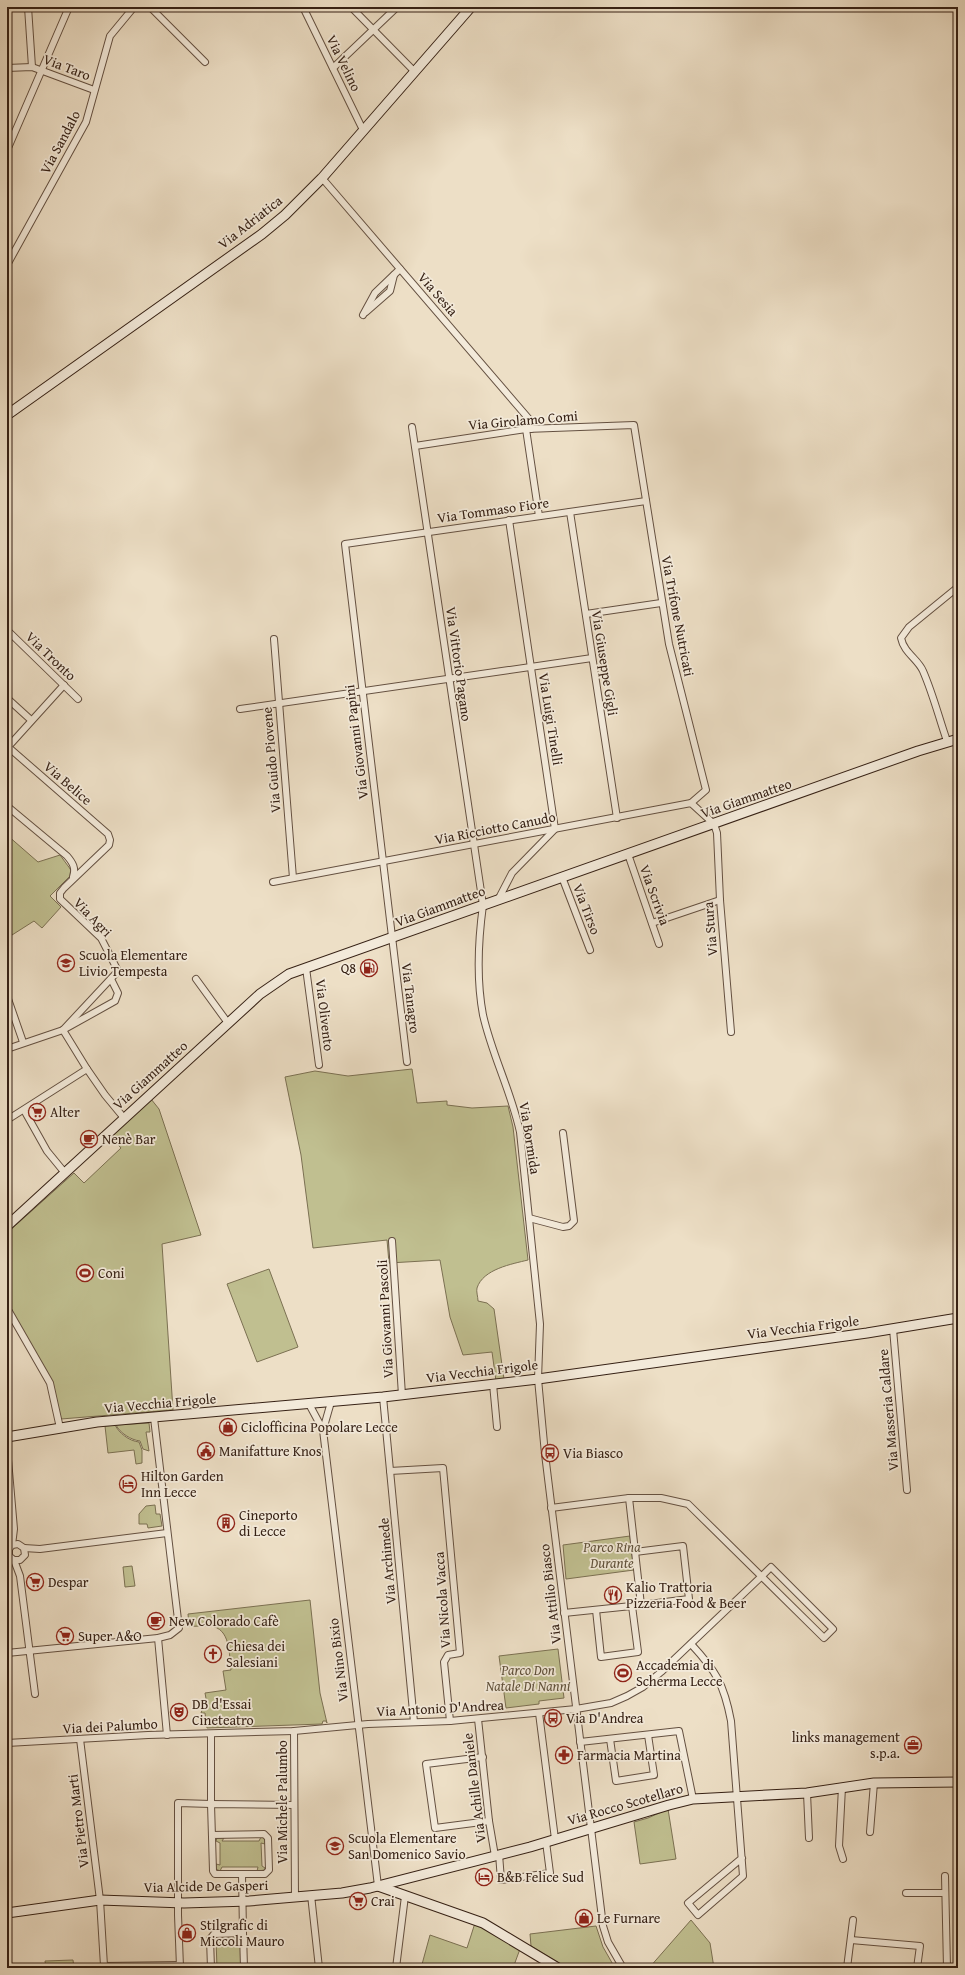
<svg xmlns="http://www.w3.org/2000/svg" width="965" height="1975" viewBox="0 0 965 1975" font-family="'Gentium Book Plus',serif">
	<rect width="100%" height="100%" fill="#eddfc6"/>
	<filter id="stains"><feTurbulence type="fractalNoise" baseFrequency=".005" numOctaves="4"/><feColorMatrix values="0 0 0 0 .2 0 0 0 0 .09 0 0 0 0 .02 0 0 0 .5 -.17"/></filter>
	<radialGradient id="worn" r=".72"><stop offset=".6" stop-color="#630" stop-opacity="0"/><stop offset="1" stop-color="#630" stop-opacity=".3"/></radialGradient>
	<!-- green -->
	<g fill="#c0bf90" stroke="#7b7052">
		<path d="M7,835l31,27 22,-7 11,15 -1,6 -20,20 11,11 -19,21 -8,-7 -22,14 -5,-16z"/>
		<path d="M412,1069l5,34 30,-2v4l25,3 36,-2 5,21 15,133c-16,4 -45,9 -51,28 -1,3 1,9 1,13l9,2 7,6 10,70 -8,2 -4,-29 -29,3 -13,-38 -10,-57 -51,3 -2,-23 -74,8 -12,-93 -16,-78 30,-6 33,5z"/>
		<path d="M151,1099l8,10 42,126 -39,9 11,166 -112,9 -11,-40 -43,-76v-70l67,-60 10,10 37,-35 -10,-11z"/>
		<path d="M269,1269l29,78 -41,15 -30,-78z"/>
		<path d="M149,1423l1,9h-4l3,19 -6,-2 -3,-8c-9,-1 -20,-8 -24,-16z"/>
		<path d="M115,1425c4,8 14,16 24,17l3,8v13l-6,1 -2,-14 -26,3 -3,-27z"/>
		<path d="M155,1505l1,9h4l2,12 -14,2 -1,-4h-8v-10l7,-8z"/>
		<path d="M630,1536l4,34 -68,9 -3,-34z"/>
		<path d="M132,1566l3,20 -10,1 -2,-20z"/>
		<path d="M310,1600l10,93 7,30 -1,-2h-3l-1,3 -115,4 -2,-15h-4l3,-8 3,-1 -2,-11 21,-3 -3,-19 8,-1c-2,-15 0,-42 -21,-44 -7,-1 -14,1 -21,0l-1,-12z"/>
		<path d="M558,1649l6,49 -25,3v3l-33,4 -7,-52z"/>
		<path d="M668,1809l8,50 -36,5 -6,-42 14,-4z"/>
		<path d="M261,1837l4,1v6l-4,-1 1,23 3,2v2l-8,1 1,-4h-36l-2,4 -4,-2v-5l4,1v-22l-4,-2 1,-3h7l-2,3h37z"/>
		<path d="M691,1920l19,23 4,25h-65z"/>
		<path d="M475,1923l45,26 -7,19h-92l9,-33 37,13z"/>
		<path d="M596,1926l7,21 12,21h-48l-36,-22 -1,-12z"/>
		<path d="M218,1938h22l2,30h-25l-1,-28z"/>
		<path d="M73,1960l1,8h-28l-1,-7z"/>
	</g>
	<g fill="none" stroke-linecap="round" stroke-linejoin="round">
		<!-- street casing -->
		<g stroke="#645041" stroke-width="8">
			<g id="street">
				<path d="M28,7l4,60"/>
				<path d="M150,7l55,55"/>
				<path d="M303,7l60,123"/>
				<path d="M351,7l64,65"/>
				<path d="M7,68l25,-1 62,23"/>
				<path d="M333,68l64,-61"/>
				<path d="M8,148l61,-141"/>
				<path d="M322,178l207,241 2,10"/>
				<path d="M7,265l79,-143 24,-86 24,-29"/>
				<path d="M366,312l24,-21 4,-16"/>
				<path d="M363,315l12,-22 25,-24"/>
				<path d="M412,427l71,478c-5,37 -7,73 0,110 9,40 28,76 37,117l20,192 -2,55 7,75 58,472 5,16 15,26"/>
				<path d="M526,429l13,87"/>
				<path d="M415,446l111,-17 108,-4 35,219 37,146 -15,13"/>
				<path d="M570,512l47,306"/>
				<path d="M586,614l75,-11"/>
				<path d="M7,630l71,69"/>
				<path d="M274,639l19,239"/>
				<path d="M9,700l22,20"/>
				<path d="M240,709l352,-51"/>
				<path d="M947,741c-8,-23 -14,-47 -24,-70 -5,-12 -19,-18 -22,-33l8,-11 49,-40"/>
				<path d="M7,746l101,88 2,6 -1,5 -45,43 -4,5v6l41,39 17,33 -55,59"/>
				<path d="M7,748l57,-63"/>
				<path d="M7,806l60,50c6,7 9,12 6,21"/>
				<path d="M628,854l31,90"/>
				<path d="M562,877l28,73"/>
				<path d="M273,882l418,-79 23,21 3,9 3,67 11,132"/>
				<path d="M498,900l14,-27 43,-44 -46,-309"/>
				<path d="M652,923l68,-23"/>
				<path d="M306,968l13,97"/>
				<path d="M196,979l32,44"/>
				<path d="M7,996l16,46"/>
				<path d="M63,1030l24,39"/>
				<path d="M7,1049l56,-19 52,-29 3,-8 -7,-14"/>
				<path d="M407,1062l-62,-518 301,-43"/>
				<path d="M24,1110l23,41 18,22"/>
				<path d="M7,1120l80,-51 18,26 19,23"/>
				<path d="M529,1218l34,9 6,-1 5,-5 -11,-88"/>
				<path d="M392,1241l10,154"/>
				<path d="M7,1308l43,75 10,45"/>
				<path d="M893,1329l14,161"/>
				<path d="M493,1384l4,43"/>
				<path d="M383,1397l31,325"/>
				<path d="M309,1404l14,26 55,456"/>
				<path d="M323,1430l8,-28"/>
				<path d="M7,1448l7,81 -2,16"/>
				<path d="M390,1471l53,-3 17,185 -12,2 -4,7 6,59"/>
				<path d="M24,1548l16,1 127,-16"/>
				<path d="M7,1552l5,-7 6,-1 6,4 1,7 -5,5h-6l-5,-4v-6"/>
				<path d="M635,1552l48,-6 6,53 -48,6"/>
				<path d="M14,1560l6,16 15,118"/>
				<path d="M596,1610l5,47 37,-5 -6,-46"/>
				<path d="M564,1613l77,-8 -12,-107"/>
				<path d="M158,1638l9,97"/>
				<path d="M691,1644c25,27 33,40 40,77l12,155 -45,39 -10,-12 54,-45"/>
				<path d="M7,1653l151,-15 12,-3 9,-7 -25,-210"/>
				<path d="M539,1713l16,126"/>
				<path d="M478,1719l11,102 6,35"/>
				<path d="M294,1731l1,166"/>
				<path d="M80,1739l20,161 4,66 76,-1"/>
				<path d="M610,1739l6,42 38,-6 -6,-40"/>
				<path d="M580,1742l99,-11 14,68"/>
				<path d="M7,1743l141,-8 146,-4 74,-7 82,-3 126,-12 35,-6 16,-7 16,-9 18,-15 101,-96 9,-9 62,62 -9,9 -136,-134 -27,-6h-32l-78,10"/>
				<path d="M483,1757l-57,7 9,64 54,-7"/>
				<path d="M842,1787l-3,59 4,13"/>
				<path d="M807,1793l2,45"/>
				<path d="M870,1832l4,-49"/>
				<path d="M212,1835l52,-1 4,4 1,32 -4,4h-50l-2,-3 -2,-67 83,1"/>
				<path d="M499,1854l2,26 49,-7 -4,-31"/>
				<path d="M242,1874l1,59"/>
				<path d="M945,1876l2,92"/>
				<path d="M906,1893h39"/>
				<path d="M311,1895l8,73"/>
				<path d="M851,1940l69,6 -3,22"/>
				<path d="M180,1967l-2,-52v-112l33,1v-69"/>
				<path d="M211,1968l-1,-29 4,-5 29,-1 1,35"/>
				<path d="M396,1968l9,-72"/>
				<path d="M847,1968l6,-48"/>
			</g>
		</g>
		<!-- secondary casing -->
		<g stroke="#362115" stroke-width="11">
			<g id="secondary">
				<path d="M7,415l255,-181 23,-19 37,-37 149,-171"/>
				<path d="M7,1226l253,-232 29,-20 629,-223 40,-12"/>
				<path d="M7,1437l90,-15 286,-25 155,-18 329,-46 91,-15"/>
				<path d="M378,1886l105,37 75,45"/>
				<path d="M7,1913l93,-13 84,3 65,-2 93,-8 28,-5 160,-41 139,-42 24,-6 114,-6 67,-10 84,-1"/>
			</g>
		</g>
		<!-- street -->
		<use href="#street" stroke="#f3eada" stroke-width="6"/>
		<!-- secondary -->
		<use href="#secondary" stroke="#f3eada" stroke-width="9"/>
	</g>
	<!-- icons -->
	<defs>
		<g id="school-ring" transform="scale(0.9)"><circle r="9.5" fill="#f3eada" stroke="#8f2418" stroke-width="1.5"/><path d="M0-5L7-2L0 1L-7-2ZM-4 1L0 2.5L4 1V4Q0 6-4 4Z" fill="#8f2418"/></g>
		<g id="fuel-ring" transform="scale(0.9)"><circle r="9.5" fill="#f3eada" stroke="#8f2418" stroke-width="1.5"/><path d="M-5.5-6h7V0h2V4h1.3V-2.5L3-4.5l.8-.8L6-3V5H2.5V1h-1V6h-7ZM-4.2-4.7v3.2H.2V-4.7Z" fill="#8f2418"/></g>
		<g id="supermarket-ring" transform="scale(0.9)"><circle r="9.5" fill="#f3eada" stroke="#8f2418" stroke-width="1.5"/><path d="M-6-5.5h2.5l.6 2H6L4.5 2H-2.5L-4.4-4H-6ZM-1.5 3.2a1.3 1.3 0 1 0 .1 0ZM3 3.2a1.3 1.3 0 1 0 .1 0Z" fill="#8f2418"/></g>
		<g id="cafe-ring" transform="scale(0.9)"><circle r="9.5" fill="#f3eada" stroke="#8f2418" stroke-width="1.5"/><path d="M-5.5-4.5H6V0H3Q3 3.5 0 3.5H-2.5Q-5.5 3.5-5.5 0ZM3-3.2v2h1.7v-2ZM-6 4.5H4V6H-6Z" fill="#8f2418"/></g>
		<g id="stadium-ring" transform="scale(0.9)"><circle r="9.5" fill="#f3eada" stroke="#8f2418" stroke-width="1.5"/><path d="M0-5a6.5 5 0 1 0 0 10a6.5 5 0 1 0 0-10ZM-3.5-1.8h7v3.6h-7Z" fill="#8f2418"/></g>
		<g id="shop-ring" transform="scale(0.9)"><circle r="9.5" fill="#f3eada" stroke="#8f2418" stroke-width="1.5"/><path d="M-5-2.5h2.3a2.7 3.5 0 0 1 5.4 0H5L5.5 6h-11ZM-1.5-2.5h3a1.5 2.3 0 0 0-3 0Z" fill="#8f2418"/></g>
		<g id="civic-ring" transform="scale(0.9)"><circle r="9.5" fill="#f3eada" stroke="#8f2418" stroke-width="1.5"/><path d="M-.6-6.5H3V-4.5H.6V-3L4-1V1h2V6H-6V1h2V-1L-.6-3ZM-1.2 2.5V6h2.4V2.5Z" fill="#8f2418"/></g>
		<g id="bus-ring" transform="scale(0.9)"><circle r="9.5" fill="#f3eada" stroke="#8f2418" stroke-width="1.5"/><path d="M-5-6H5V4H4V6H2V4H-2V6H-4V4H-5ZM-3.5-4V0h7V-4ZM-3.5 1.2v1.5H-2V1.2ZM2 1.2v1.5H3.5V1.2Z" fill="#8f2418"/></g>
		<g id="hotel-ring" transform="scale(0.9)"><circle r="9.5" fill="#f3eada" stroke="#8f2418" stroke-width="1.5"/><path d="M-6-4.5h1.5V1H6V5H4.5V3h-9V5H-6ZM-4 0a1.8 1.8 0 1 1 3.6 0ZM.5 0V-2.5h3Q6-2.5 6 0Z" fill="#8f2418"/></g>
		<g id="building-ring" transform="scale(0.9)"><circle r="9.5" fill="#f3eada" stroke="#8f2418" stroke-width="1.5"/><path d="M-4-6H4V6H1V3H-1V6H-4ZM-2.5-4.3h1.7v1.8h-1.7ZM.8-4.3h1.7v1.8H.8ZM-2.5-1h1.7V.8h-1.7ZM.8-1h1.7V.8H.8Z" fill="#8f2418"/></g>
		<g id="restaurant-ring" transform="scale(0.9)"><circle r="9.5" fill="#f3eada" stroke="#8f2418" stroke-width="1.5"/><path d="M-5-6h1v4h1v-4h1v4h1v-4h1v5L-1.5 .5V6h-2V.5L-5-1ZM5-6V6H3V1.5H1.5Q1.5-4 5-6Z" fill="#8f2418"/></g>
		<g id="church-ring" transform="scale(0.9)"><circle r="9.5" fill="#f3eada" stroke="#8f2418" stroke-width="1.5"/><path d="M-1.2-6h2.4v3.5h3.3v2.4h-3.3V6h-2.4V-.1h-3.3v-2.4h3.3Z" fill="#8f2418"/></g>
		<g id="theatre-ring" transform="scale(0.9)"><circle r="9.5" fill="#f3eada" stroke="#8f2418" stroke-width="1.5"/><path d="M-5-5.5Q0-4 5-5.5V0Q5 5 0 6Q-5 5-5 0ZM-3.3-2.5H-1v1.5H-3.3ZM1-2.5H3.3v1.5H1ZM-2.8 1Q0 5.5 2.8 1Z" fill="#8f2418"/></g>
		<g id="office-ring" transform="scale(0.9)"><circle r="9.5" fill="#f3eada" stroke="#8f2418" stroke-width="1.5"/><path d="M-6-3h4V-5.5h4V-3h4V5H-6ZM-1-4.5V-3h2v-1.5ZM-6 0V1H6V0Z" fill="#8f2418"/></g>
		<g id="pharmacy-ring" transform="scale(0.9)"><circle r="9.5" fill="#f3eada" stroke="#8f2418" stroke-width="1.5"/><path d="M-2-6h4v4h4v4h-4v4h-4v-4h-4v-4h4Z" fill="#8f2418"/></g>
	</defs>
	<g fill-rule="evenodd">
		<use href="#school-ring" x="66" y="963"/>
		<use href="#fuel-ring" x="369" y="968"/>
		<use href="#supermarket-ring" x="37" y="1112"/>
		<use href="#cafe-ring" x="89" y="1139"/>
		<use href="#stadium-ring" x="85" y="1273"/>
		<use href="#shop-ring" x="228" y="1427"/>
		<use href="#civic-ring" x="206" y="1451"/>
		<use href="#bus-ring" x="550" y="1453"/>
		<use href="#hotel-ring" x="128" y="1484"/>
		<use href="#building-ring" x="226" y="1523"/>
		<use href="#supermarket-ring" x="35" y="1582"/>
		<use href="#restaurant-ring" x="613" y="1595"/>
		<use href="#cafe-ring" x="156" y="1621"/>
		<use href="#supermarket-ring" x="65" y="1636"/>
		<use href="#church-ring" x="213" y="1654"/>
		<use href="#stadium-ring" x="623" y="1673"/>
		<use href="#theatre-ring" x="179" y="1712"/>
		<use href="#bus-ring" x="553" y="1718"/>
		<use href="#office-ring" x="913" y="1745"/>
		<use href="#pharmacy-ring" x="564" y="1755"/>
		<use href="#school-ring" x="335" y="1846"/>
		<use href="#hotel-ring" x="484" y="1877"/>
		<use href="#supermarket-ring" x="358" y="1901"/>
		<use href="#shop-ring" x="584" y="1918"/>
		<use href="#shop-ring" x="187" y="1933"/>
	</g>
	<g text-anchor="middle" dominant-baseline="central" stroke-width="3.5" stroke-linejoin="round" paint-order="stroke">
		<!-- street labels -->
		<g font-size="14" fill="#362115" stroke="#f3eada">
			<text transform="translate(344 63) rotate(64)">Via Velino</text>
			<text transform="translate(67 67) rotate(21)">Via Taro</text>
			<text transform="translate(60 142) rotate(-62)">Via Sandalo</text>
			<text transform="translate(250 222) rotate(-38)">Via Adriatica</text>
			<text transform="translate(438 294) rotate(49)">Via Sesia</text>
			<text transform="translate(523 420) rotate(-5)">Via Girolamo Comi</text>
			<text transform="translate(493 510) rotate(-8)">Via Tommaso Fiore</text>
			<text transform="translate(678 616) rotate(79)">Via Trifone Nutricati</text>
			<text transform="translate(51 656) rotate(44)">Via Tronto</text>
			<text transform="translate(605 663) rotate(81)">Via Giuseppe Gigli</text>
			<text transform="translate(459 664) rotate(82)">Via Vittorio Pagano</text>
			<text transform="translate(551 719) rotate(81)">Via Luigi Tinelli</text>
			<text transform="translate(356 742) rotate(-97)">Via Giovanni Papini</text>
			<text transform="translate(271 760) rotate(-95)">Via Guido Piovene</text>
			<text transform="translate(68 783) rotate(41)">Via Belice</text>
			<text transform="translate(746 798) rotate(-19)">Via Giammatteo</text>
			<text transform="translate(495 828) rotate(-11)">Via Ricciotto Canudo</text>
			<text transform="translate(655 895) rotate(70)">Via Scrivia</text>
			<text transform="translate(440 906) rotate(-20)">Via Giammatteo</text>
			<text transform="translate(587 909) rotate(69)">Via Tirso</text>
			<text transform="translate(93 917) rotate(46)">Via Agri</text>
			<text transform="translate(710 929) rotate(-95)">Via Stura</text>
			<text transform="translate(411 998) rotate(83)">Via Tanagro</text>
			<text transform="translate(325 1015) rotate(83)">Via Olivento</text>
			<text transform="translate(150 1075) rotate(-42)">Via Giammatteo</text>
			<text transform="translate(530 1138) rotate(81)">Via Bormida</text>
			<text transform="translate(385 1319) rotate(-93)">Via Giovanni Pascoli</text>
			<text transform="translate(803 1327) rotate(-7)">Via Vecchia Frigole</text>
			<text transform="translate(482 1371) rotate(-7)">Via Vecchia Frigole</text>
			<text transform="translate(160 1403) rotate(-5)">Via Vecchia Frigole</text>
			<text transform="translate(888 1410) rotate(-95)">Via Masseria Caldare</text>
			<text transform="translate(387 1561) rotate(-95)">Via Archimede</text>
			<text transform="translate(550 1594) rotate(-97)">Via Attilio Biasco</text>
			<text transform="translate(442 1600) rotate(-94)">Via Nicola Vacca</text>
			<text transform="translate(338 1660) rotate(-97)">Via Nino Bixio</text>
			<text transform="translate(440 1708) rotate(-3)">Via Antonio D'Andrea</text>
			<text transform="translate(110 1726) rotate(-3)">Via dei Palumbo</text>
			<text transform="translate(474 1788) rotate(-97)">Via Achille Daniele</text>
			<text transform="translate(282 1802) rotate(-90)">Via Michele Palumbo</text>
			<text transform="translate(625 1804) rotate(-16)">Via Rocco Scotellaro</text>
			<text transform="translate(78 1821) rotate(-97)">Via Pietro Marti</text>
			<text transform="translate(206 1886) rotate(-1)">Via Alcide De Gasperi</text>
		</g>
		<!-- poi labels -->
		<g font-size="14" fill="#362115" stroke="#f3eada" text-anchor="start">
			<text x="79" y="955">Scuola Elementare<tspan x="79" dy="16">Livio Tempesta</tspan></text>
			<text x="356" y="968" text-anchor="end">Q8</text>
			<text x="50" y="1112">Alter</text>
			<text x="102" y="1139">Nenè Bar</text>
			<text x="98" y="1273">Coni</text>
			<text x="241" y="1427">Ciclofficina Popolare Lecce</text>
			<text x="219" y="1451">Manifatture Knos</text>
			<text x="563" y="1453">Via Biasco</text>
			<text x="141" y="1476">Hilton Garden<tspan x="141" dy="16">Inn Lecce</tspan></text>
			<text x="239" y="1515">Cineporto<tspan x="239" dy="16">di Lecce</tspan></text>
			<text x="48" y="1582">Despar</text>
			<text x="626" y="1587">Kalio Trattoria<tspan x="626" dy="16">Pizzeria Food &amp; Beer</tspan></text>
			<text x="169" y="1621">New Colorado Cafè</text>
			<text x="78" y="1636">Super A&amp;O</text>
			<text x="226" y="1646">Chiesa dei<tspan x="226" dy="16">Salesiani</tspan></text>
			<text x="636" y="1665">Accademia di<tspan x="636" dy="16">Scherma Lecce</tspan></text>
			<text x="192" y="1704">DB d'Essai<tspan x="192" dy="16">Cineteatro</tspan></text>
			<text x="566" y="1718">Via D'Andrea</text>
			<text x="900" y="1737" text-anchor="end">links management<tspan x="900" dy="16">s.p.a.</tspan></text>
			<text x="577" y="1755">Farmacia Martina</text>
			<text x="348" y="1838">Scuola Elementare<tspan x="348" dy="16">San Domenico Savio</tspan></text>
			<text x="497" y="1877">B&amp;B Felice Sud</text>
			<text x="371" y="1901">Crai</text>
			<text x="597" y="1918">Le Furnare</text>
			<text x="200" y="1925">Stilgrafic di<tspan x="200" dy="16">Miccoli Mauro</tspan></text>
		</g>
		<!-- park labels -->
		<g font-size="14" font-style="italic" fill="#5f503a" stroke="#f3eada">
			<text x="612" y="1547">Parco Rina<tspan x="612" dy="16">Durante</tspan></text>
			<text x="528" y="1670">Parco Don<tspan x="528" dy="16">Natale Di Nanni</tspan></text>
		</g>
	</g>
	<!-- margin -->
	<rect width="965" height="1975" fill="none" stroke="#eddfc6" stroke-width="24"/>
	<rect x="8" y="8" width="949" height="1959" fill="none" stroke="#362115" stroke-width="2"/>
	<rect x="12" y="12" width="941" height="1951" fill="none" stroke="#362115"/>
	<rect width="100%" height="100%" filter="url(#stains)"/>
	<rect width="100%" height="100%" fill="url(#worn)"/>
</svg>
